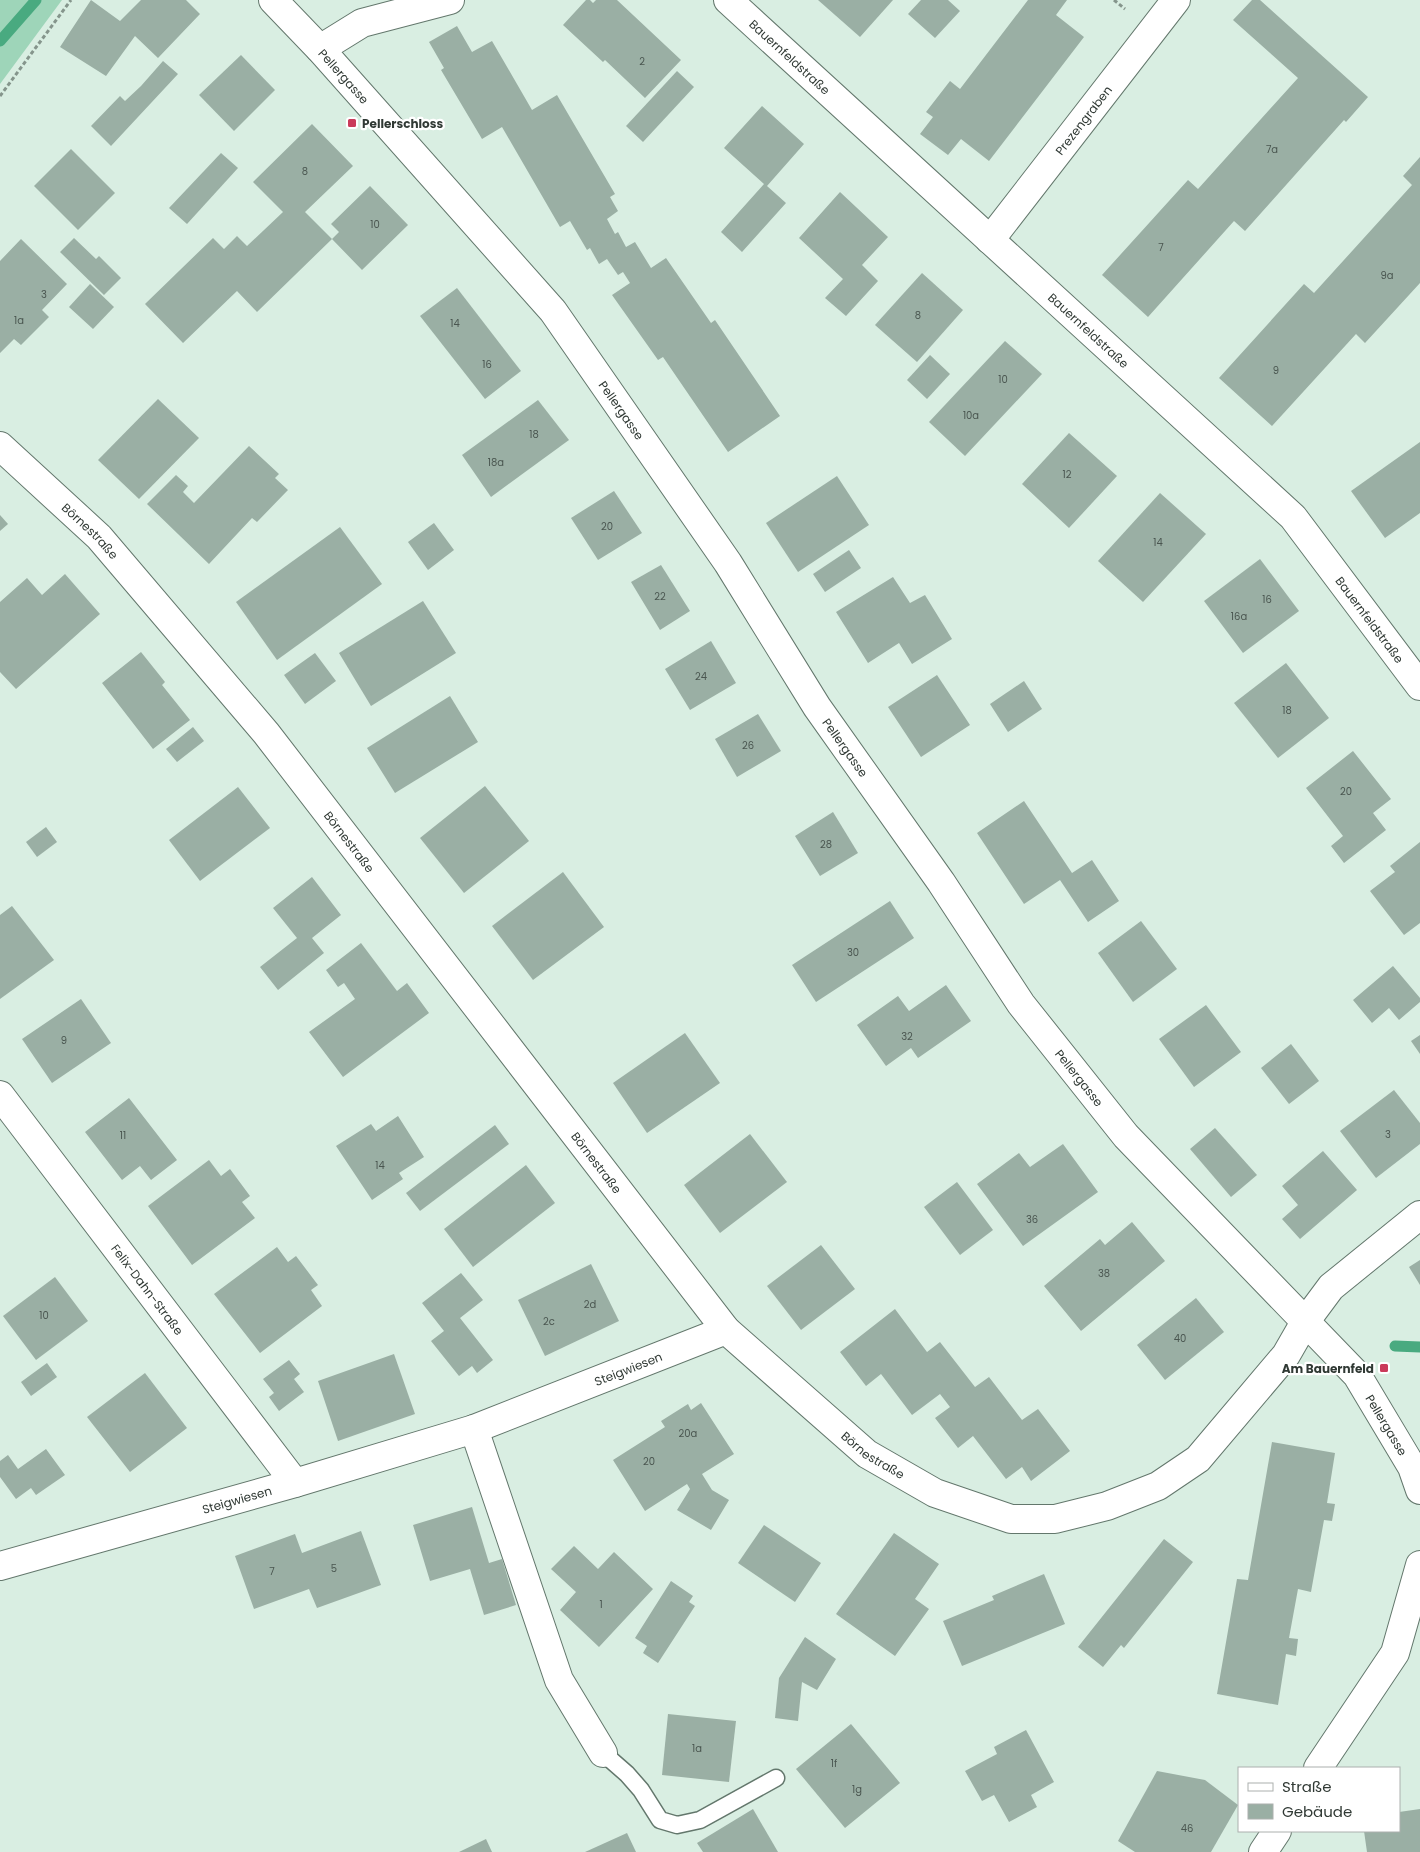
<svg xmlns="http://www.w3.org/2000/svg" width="1420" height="1852" viewBox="0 0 1420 1852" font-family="Poppins,sans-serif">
	<rect width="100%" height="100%" fill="#d9eee2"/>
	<!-- green -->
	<path fill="#9ed5b9" d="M0,0h62l-62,84z"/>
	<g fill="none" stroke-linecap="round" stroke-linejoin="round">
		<!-- stream -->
		<g stroke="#49aa80" stroke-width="11">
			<path d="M0,41l36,-41"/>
			<path d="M1395,1346l25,1"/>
		</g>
	</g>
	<!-- building -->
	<g fill="#9aafa4">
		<path d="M91,0l29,21 21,-21h45l14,14 -42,44 -23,-22 -29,40 -46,-29z"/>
		<path d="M586,0h4l3,3 3,-3h21l64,60 -36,38 -40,-38 -2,2 -40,-37z"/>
		<path d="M818,0h75l-33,37z"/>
		<path d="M921,0h27l12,11 -25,27 -27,-24z"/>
		<path d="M1028,0h39l-11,15 28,22 -95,124 -28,-22 -13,16 -28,-21 13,-17 -7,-5 24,-31 10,8z"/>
		<path d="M1252,0h8l108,97 -22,25 -2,-2 -99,111 -11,-10 -86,96 -46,-42 86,-95 10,9 100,-111 -65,-58z"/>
		<path d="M457,26l15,26 20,-11 40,69 25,-15 58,99 -5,3 8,14 -11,8 8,15 3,-2 8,15 9,-5 16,26 15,-10 45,65 4,-3 65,96 -52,36 -65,-95 -5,3 -46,-65 18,-12 -7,-11 -5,3 -11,-16 -8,5 -9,-16 -3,2 -17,-29 -10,6 -58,-100 -20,12 -41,-69 3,-2 -15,-26z"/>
		<path d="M241,55l34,35 -41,41 -35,-36z"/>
		<path d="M163,61l15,13 -67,72 -20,-20 29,-30 5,5 16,-15z"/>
		<path d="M677,71l17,16 -51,55 -17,-16z"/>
		<path d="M762,106l42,38 -37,42 19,17 -44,49 -21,-20 43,-48 -40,-36z"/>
		<path d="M312,124l41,42 -48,46 27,27 -75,73 -20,-21 -54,52 -38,-39 68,-66 11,11 13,-13 10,10 36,-34 -30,-30z"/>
		<path d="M71,149l44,44 -37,37 -44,-44z"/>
		<path d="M221,153l17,15 -51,56 -18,-16z"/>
		<path d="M1420,157v126l-55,60 -9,-9 -84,92 -53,-48 85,-94 10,9 98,-108 -9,-9z"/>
		<path d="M370,186l38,39 -46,45 -30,-31 7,-7 -8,-8z"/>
		<path d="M840,192l48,45 -26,28 16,16 -32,35 -21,-18 18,-19 -44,-41z"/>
		<path d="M74,238l22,21 3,-3 22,22 -17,17 -44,-43z"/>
		<path d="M21,239l46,45 -25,26 7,7 -28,28 -7,-6 -14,14v-92z"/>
		<path d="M922,273l41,37 -46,52 -42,-37z"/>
		<path d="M90,284l24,23 -21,22 -24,-22z"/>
		<path d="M457,288l64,83 -36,28 -65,-83z"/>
		<path d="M1005,341l37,33 -77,82 -36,-34z"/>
		<path d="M930,355l20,19 -23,25 -20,-19z"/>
		<path d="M158,399l41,39 -60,61 -41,-39z"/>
		<path d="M538,400l31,40 -78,57 -29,-42z"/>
		<path d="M1069,433l48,43 -48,52 -47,-44z"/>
		<path d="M1420,442v71l-35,25 -34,-47z"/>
		<path d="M249,446l30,28 -4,4 13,12 -31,32 -5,-4 -43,46 -62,-60 29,-29 12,11 -5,6 11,11z"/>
		<path d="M837,476l32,49 -71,47 -32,-49z"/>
		<path d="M614,491l28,42 -44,27 -27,-42z"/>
		<path d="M1160,493l46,41 -63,68 -45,-41z"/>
		<path d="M0,515l8,9 -8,7z"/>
		<path d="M434,523l20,27 -26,20 -20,-28z"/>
		<path d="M340,527l42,57 -105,76 -41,-58z"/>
		<path d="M849,550l12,18 -36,24 -12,-18z"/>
		<path d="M1260,559l39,52 -56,42 -39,-52z"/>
		<path d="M661,565l29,46 -30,19 -29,-48z"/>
		<path d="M65,574l35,40 -84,75 -16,-17v-70l27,-24 15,17z"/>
		<path d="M893,577l17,26 15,-8 27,44 -40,25 -13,-21 -31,20 -32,-51z"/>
		<path d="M423,601l33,52 -85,53 -32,-53z"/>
		<path d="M711,641l25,42 -46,27 -25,-41z"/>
		<path d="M141,652l24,30 -3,3 28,35 -37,29 -51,-66z"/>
		<path d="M315,653l21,28 -31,23 -21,-29z"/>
		<path d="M1286,663l43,55 -51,40 -44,-55z"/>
		<path d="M937,675l33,50 -49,32 -33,-50z"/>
		<path d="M1024,681l18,28 -34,23 -18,-28z"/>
		<path d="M450,696l28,46 -83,51 -28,-45z"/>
		<path d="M758,714l23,37 -44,26 -22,-38z"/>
		<path d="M193,727l11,14 -27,21 -11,-13z"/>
		<path d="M1353,751l38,48 -18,14 13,17 -42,33 -13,-17 12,-10 -37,-48z"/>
		<path d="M485,786l44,55 -65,52 -44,-55z"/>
		<path d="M238,787l32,41 -70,53 -31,-41z"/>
		<path d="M1024,801l48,72 20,-13 27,41 -31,21 -28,-42 -36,24 -47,-71z"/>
		<path d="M833,812l25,41 -38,23 -25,-40z"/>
		<path d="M46,827l11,15 -20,15 -11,-15z"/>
		<path d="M1420,842v81l-16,12 -34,-44 25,-19 -5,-6z"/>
		<path d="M563,872l41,55 -71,53 -41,-54z"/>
		<path d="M312,877l29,38 -29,23 12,15 -46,37 -18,-23 37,-29 -24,-30z"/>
		<path d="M890,901l24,37 -98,64 -24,-37z"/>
		<path d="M12,906l42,54 -54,39v-84z"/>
		<path d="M1141,921l36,48 -44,33 -35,-49z"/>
		<path d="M361,943l36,48 10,-8 22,30 -86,64 -34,-45 46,-33 -11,-16 -6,4 -12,-17z"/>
		<path d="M1393,966l27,32v4l-21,18 -10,-12 -17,15 -19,-23z"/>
		<path d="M946,985l25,36 -53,37 -7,-10 -25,18 -29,-41 41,-29 11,15z"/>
		<path d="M81,999l30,44 -59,40 -30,-44z"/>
		<path d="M1206,1005l35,47 -47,35 -35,-48z"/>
		<path d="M685,1033l35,50 -73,50 -34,-50z"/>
		<path d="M1420,1035v19l-9,-13z"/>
		<path d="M1291,1044l28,37 -30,23 -28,-36z"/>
		<path d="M1394,1090l26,33v21l-44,34 -36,-47z"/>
		<path d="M129,1098l48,62 -26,20 -11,-14 -18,14 -37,-48z"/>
		<path d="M398,1116l26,41 -25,16 4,6 -31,21 -36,-54 35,-22 5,7z"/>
		<path d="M495,1125l14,19 -89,67 -14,-18z"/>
		<path d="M1215,1128l42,47 -26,22 -41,-48z"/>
		<path d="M750,1134l37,48 -67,51 -36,-48z"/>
		<path d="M1063,1144l35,48 -75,54 -46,-62 42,-31 11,14z"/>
		<path d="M1323,1151l34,39 -57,49 -18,-20 16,-14 -16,-19z"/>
		<path d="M209,1160l12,16 9,-7 20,27 -8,6 13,16 -63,47 -44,-59z"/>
		<path d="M526,1165l29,38 -82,64 -29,-38z"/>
		<path d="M957,1182l36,48 -33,25 -36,-48z"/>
		<path d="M1132,1222l33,39 -84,70 -37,-45 56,-47 5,6z"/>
		<path d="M821,1245l34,44 -54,41 -34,-44z"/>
		<path d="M277,1247l11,15 8,-6 22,29 -7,5 11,16 -62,47 -46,-59z"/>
		<path d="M1420,1260v25l-11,-18z"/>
		<path d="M591,1264l28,57 -74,35 -27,-56z"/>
		<path d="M461,1273l22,27 -23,18 33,42 -16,13 -5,-7 -13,10 -28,-35 13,-10 -22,-28z"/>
		<path d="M55,1277l33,44 -52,39 -33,-44z"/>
		<path d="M1196,1298l28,34 -59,48 -28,-35z"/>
		<path d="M895,1309l32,43 13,-10 35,45 14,-10 33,43 16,-11 32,42 -39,30 -9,-14 -16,12 -33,-43 -15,12 -23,-30 15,-11 -10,-13 -28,21 -31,-41 -15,12 -26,-34z"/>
		<path d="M394,1354l21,60 -77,27 -20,-60z"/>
		<path d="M289,1360l11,14 -6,5 10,13 -25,19 -10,-14 5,-4 -11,-14z"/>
		<path d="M47,1363l10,14 -26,19 -10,-14z"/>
		<path d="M145,1373l42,55 -57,44 -43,-55z"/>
		<path d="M701,1403l33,51 -32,20 10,16 17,10 -18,30 -34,-20 13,-21 -3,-5 -42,27 -32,-51 52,-33 -4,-6 27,-17 3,6z"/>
		<path d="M1272,1442l63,11 -8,50 8,1 -3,17 -8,-1 -13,72 -13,-3 -9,49 9,1 -2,17 -10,-2 -8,51 -61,-11 20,-115 11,1z"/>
		<path d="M46,1449l19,26 -29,20 -5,-7 -15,11 -16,-22v-16l8,-6 10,14z"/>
		<path d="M472,1507l17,56 13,-4 14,46 -32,10 -14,-46 -40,12 -17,-56z"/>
		<path d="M764,1525l57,38 -26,39 -57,-39z"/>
		<path d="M361,1531l20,54 -64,23 -8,-19 -55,20 -19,-53 60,-22 7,19z"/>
		<path d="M894,1533l45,31 -24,35 14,10 -34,47 -59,-42z"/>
		<path d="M1164,1539l29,23 -69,86 -3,-3 -18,22 -25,-20z"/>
		<path d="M574,1546l24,23 16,-17 39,37 -54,58 -39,-37 16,-18 -25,-23z"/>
		<path d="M1044,1574l21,50 -103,42 -19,-45 51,-21 -2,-4z"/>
		<path d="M671,1581l22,15 -4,6 6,4 -37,57 -15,-10 4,-7 -12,-8z"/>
		<path d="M805,1637l31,22 -19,31 -15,-8 -4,39 -23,-3 4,-40z"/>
		<path d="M668,1714l68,7 -7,61 -67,-7z"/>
		<path d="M851,1724l49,59 -55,45 -49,-59z"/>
		<path d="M1026,1730l28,52 -23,13 6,12 -28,15 -15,-27 -12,6 -17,-30 32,-17 -3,-7z"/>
		<path d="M1157,1771l48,9 33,25 -27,47h-76l-17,-11z"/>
		<path d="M753,1809l25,43h-75l-6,-9z"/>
		<path d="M1420,1809v43h-53l-3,-21h35v-19z"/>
		<path d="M627,1833l9,19h-51z"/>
		<path d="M486,1839l6,13h-33z"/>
	</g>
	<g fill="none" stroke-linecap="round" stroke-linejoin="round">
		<!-- service casing -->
		<g stroke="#63776c" stroke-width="19">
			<path id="service" d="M603,1753l24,21 14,16 19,30 17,5 23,-5 76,-42"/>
		</g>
		<!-- minor casing -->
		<g stroke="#63776c" stroke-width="30">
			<g id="minor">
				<path id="s1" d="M273,0l47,49 233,262 175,252 89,144 124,175 80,122 105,132 231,239 55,92 8,23"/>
				<path id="s2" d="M728,0l565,517 127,169"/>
				<path d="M320,49l42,-26 88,-23"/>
				<path id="s3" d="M990,240l186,-240"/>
				<path id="s4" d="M0,446l99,91 167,196 460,597 141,124 68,39 76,26h44l52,-13 51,-20 40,-27 88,-104 19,-33 26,-35 89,-72"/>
				<path id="s5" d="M0,1095l295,388"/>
				<path d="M474,1429l85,251 44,73"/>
				<path id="s6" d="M0,1566l295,-83 179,-54 252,-99"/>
				<path d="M1318,1768l77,-115 25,-88"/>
				<path d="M1263,1852l14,-21"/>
			</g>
		</g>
		<!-- path -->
		<g stroke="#85958c" stroke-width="3" stroke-dasharray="4 2.5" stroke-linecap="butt">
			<path d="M1114,0l11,9"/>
			<path d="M0,96l71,-96"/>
		</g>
		<!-- service -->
		<use href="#service" stroke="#fff" stroke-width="16"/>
		<!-- minor -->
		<use href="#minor" stroke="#fff" stroke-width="28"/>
	</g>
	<!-- markers -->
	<g fill="#ca3a5a" stroke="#fff" stroke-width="2">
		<rect x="347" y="118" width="10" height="10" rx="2.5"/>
		<rect x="1379" y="1363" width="10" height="10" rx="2.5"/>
	</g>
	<g text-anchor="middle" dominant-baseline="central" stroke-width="4.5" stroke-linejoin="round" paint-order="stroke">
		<!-- number labels -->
		<g font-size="10" fill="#4a5650">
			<text x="642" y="61">2</text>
			<text x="1272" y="149">7a</text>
			<text x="305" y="171">8</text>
			<text x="375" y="224">10</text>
			<text x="1161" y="247">7</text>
			<text x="1387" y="275">9a</text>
			<text x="44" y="294">3</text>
			<text x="918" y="315">8</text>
			<text x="19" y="320">1a</text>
			<text x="455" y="323">14</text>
			<text x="487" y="364">16</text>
			<text x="1276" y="370">9</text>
			<text x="1003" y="379">10</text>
			<text x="971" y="415">10a</text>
			<text x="534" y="434">18</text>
			<text x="496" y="462">18a</text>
			<text x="1067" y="474">12</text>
			<text x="607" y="526">20</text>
			<text x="1158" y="542">14</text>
			<text x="660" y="596">22</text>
			<text x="1267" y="599">16</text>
			<text x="1239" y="616">16a</text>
			<text x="701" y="676">24</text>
			<text x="1287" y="710">18</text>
			<text x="748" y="745">26</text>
			<text x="1346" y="791">20</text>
			<text x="826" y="844">28</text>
			<text x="853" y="952">30</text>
			<text x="907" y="1036">32</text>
			<text x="64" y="1040">9</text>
			<text x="1388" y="1134">3</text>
			<text x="123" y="1135">11</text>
			<text x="380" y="1165">14</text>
			<text x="1032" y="1219">36</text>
			<text x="1104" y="1273">38</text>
			<text x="590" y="1304">2d</text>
			<text x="44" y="1315">10</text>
			<text x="549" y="1321">2c</text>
			<text x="1180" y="1338">40</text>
			<text x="688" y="1433">20a</text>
			<text x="649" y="1461">20</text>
			<text x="334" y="1568">5</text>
			<text x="272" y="1571">7</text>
			<text x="601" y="1604">1</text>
			<text x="697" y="1748">1a</text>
			<text x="834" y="1763">1f</text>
			<text x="857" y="1789">1g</text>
			<text x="1187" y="1828">46</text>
		</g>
		<!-- street labels -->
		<g font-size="12" fill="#303934" stroke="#fff">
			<text stroke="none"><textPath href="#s2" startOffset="84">Bauernfeldstraße</textPath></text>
			<text stroke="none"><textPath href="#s1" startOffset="104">Pellergasse</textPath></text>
			<text stroke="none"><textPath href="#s3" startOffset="152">Prezengraben</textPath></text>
			<text stroke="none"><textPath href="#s2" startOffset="489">Bauernfeldstraße</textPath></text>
			<text stroke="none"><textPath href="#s1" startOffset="539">Pellergasse</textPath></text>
			<text stroke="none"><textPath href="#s4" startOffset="124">Börnestraße</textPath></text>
			<text stroke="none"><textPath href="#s2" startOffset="894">Bauernfeldstraße</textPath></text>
			<text stroke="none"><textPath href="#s1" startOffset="944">Pellergasse</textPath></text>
			<text stroke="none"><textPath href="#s4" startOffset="529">Börnestraße</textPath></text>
			<text stroke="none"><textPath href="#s1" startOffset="1349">Pellergasse</textPath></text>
			<text stroke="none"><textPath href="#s4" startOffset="934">Börnestraße</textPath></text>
			<text stroke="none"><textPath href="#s5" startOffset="244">Felix-Dahn-Straße</textPath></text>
			<text stroke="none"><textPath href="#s6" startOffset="659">Steigwiesen</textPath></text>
			<text stroke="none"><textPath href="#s1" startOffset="1814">Pellergasse</textPath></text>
			<text stroke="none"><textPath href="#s4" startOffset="1339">Börnestraße</textPath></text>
			<text stroke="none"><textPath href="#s6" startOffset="246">Steigwiesen</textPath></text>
		</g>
		<!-- poi labels -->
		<g font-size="12" font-weight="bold" fill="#303934" stroke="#fff" text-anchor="start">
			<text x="362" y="123">Pellerschloss</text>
			<text x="1374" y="1368" text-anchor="end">Am Bauernfeld</text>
		</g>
	</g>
	<!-- legend -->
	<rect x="1238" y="1767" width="162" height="65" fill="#ffffff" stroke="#acb0ae"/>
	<rect x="1248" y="1783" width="25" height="8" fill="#ffffff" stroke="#acb0ae"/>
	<text x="1282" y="1792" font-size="15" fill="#303934">Straße</text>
	<rect x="1248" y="1804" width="25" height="15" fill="#9aafa4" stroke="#acb0ae"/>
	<text x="1282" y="1817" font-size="15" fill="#303934">Gebäude</text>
</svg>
